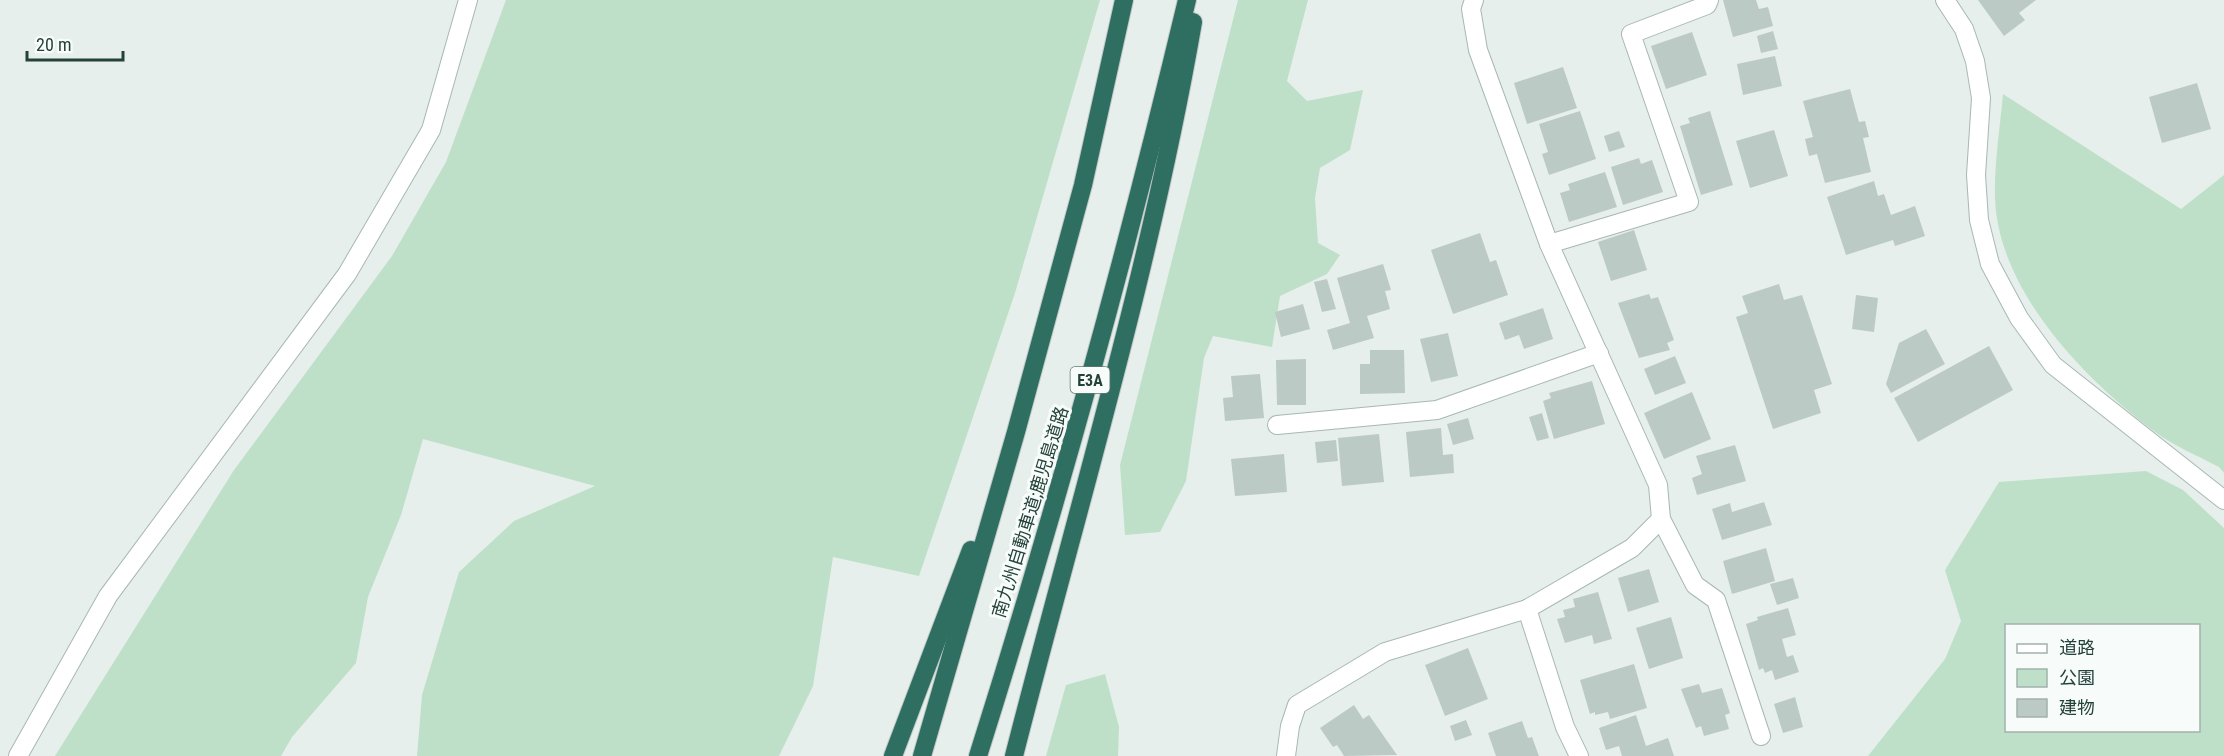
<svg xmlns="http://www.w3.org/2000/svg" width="2224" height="756" viewBox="0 0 2224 756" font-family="'Roboto Condensed','Noto Sans JP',sans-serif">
	<rect width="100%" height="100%" fill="#e6efeb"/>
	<!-- green -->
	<g fill="#bfe0c8" fill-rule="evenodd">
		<path d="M506,0h594l-85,293 -96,283 -86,-19 -20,129 -34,70h-362l5,-61 37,-123 55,-51 81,-35 -172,-47 -22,76 -33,82 -12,66 -64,74 -11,19h-226l179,-286 158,-214 54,-94z"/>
		<path d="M1238,0h70l-21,81 20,20 56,-11 -13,60 -30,18 -5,30 3,45 22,12 -13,19 -47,22 -8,51 -59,-11 -9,22 -18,123 -26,51 -35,3 -5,-70z"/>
		<path d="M2003,94l178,115 43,-34v298l-5,-6c-21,-11 -45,-21 -64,-35 -70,-52 -156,-140 -160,-233 -1,-35 5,-71 8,-105z"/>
		<path d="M2146,471l37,19 41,38v228h-356l77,-97 16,-38 -16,-51 54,-88zM2006,626h192v104h-192z"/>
		<path d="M1105,674l14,53 -1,29h-72l20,-71z"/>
	</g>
	<!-- building -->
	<g fill="#bbcac4">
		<path d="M1723,0h33l3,9 9,-2 5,19 -40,11z"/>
		<path d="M1978,0h58l-17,13 6,7 -21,16z"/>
		<path d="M1773,31l5,18 -17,4 -4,-17z"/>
		<path d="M1692,32l15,43 -41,14 -15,-43z"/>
		<path d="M1775,56l7,30 -39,9 -6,-31z"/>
		<path d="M1563,67l14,41 -50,16 -13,-41z"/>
		<path d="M2197,83l14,46 -49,14 -13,-46z"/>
		<path d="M1850,89l9,33 6,-1 4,16 -6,1 8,34 -46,11 -8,-29 -8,2 -4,-17 8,-2 -10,-36z"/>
		<path d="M1580,111l16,48 -47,16 -7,-21 6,-2 -9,-28z"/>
		<path d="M1710,111l23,74 -32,10 -21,-69 10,-3 -2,-5z"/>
		<path d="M1774,130l14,46 -38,12 -14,-47z"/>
		<path d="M1619,131l6,16 -16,5 -5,-16z"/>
		<path d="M1639,158l2,6 11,-4 11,32 -40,13 -12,-38z"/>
		<path d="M1605,172l12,35 -48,15 -9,-29 10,-3 -2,-6z"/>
		<path d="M1874,181l4,15 6,-2 7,21 24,-9 10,30 -30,10 -2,-6 -47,15 -19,-58z"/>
		<path d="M1634,230l13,40 -36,11 -13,-39z"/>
		<path d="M1480,233l10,29 6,-2 12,35 -55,19 -22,-64z"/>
		<path d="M1383,264l8,26 -6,1 5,18 -23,7 7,22 -41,12 -6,-20 23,-7 -13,-45z"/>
		<path d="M1327,279l9,30 -14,3 -8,-30z"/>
		<path d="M1779,284l5,16 18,-5 30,89 -18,6 7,23 -48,16 -37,-112 12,-4 -6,-17z"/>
		<path d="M1649,294l2,5 7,-2 16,43 -7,3 3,7 -31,8 -21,-55z"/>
		<path d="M1856,295l22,3 -4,34 -22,-3z"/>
		<path d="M1303,304l7,25 -29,8 -6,-25z"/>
		<path d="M1543,308l10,31 -29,10 -5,-14 -14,5 -6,-17z"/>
		<path d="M1926,329l19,35 -54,29 -5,-9 13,-41z"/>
		<path d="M1448,333l10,43 -27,6 -11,-43z"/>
		<path d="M1989,346l24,44 -95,52 -24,-44z"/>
		<path d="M1370,350h34l1,43 -45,1v-30h10z"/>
		<path d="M1675,356l11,27 -31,12 -11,-26z"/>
		<path d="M1306,359v46h-29l-1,-45z"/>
		<path d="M1260,374l4,44 -39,3 -2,-23 10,-1 -2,-21z"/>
		<path d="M1592,381l13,43 -51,15 -11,-38 8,-3 -2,-5z"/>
		<path d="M1692,392l19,47 -47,20 -20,-46z"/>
		<path d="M1542,413l7,25 -12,3 -8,-24z"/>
		<path d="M1468,418l6,21 -21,6 -6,-21z"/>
		<path d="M1441,428l2,27 10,-1 1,19 -44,4 -4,-45z"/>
		<path d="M1379,434l5,48 -42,4 -4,-48z"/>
		<path d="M1336,440l2,21 -21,2 -2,-21z"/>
		<path d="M1735,445l11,36 -49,14 -5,-17 10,-4 -6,-18z"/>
		<path d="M1284,454l3,38 -52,4 -4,-37z"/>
		<path d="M1764,502l8,23 -50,15 -10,-31 18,-6 2,9z"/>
		<path d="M1766,548l9,33 -43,13 -9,-33z"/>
		<path d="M1649,569l10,33 -31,10 -10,-34z"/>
		<path d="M1793,578l6,20 -22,7 -7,-21z"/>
		<path d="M1598,592l14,47 -18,5 -2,-9 -27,8 -8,-24 8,-2 -2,-7 12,-3 -2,-8z"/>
		<path d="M1788,608l8,27 -14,4 5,18 6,-2 6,17 -24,8 -3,-10 -7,3 -2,-5 -4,2 -13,-46 12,-4 -1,-3z"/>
		<path d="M1671,617l12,41 -34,11 -13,-41z"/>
		<path d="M1468,648l20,51 -43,17 -20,-51z"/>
		<path d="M1634,664l13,44 -37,11 -2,-7 -13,3v-3l-5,2 -10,-34z"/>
		<path d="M1699,684l3,9 20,-5 8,25 -5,2 4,14 -25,7 -3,-10 -5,2 -15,-39z"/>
		<path d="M1795,697l8,30 -20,6 -9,-29z"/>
		<path d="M1354,705l9,14 6,-4 28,40 -53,1 -7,-11 -4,2 -13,-19z"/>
		<path d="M1636,715l10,31 22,-8 6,18h-52l-3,-10 -13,4 -7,-22z"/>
		<path d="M1466,720l6,15 -17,6 -5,-15z"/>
		<path d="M1522,721l6,17 4,-1 7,19h-43l-8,-23z"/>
	</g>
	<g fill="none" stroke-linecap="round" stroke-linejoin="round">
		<!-- minor casing -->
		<g stroke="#a8b8b2" stroke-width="20">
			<g id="minor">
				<path d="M1474,0l-3,9 7,41 71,194 109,241 3,34 -29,29 -105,61 38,118 14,29"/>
				<path d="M1945,0l19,29 11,32 6,37 -5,77 3,45 11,44 29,54 34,47 171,135"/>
				<path d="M1549,244l140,-42 -58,-168 76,-29 2,-5"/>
				<path d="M1277,425l160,-15 162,-57"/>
				<path d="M1661,519l34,66 21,15 45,136"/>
				<path d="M18,756l90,-160 239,-322 84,-144 37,-130"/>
				<path d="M1286,756l4,-30 7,-21 88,-53 142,-43"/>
			</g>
		</g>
		<!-- highway casing -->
		<g stroke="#c2cac8" stroke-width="20">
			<g id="highway">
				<path d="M893,756l78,-206"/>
				<path d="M922,756l94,-324 67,-247 41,-185"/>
				<path d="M978,756c79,-250 148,-501 209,-756"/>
				<path d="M1014,756c62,-244 136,-485 179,-734"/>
			</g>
		</g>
		<!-- minor -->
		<use href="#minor" stroke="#fff" stroke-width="18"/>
		<!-- highway -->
		<use href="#highway" stroke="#2f6f62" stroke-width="18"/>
	</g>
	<g text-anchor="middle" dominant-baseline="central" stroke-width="6" stroke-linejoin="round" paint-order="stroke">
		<!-- shield labels -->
		<rect fill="#f7fbf9" stroke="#637a73" stroke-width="1.5" x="1070.5" y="367" width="39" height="26" rx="4.5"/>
		<g font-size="16" font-weight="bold" fill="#24423a">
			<text x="1090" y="380">E3A</text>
		</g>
		<!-- street labels -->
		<g font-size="18" fill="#24423a" stroke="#f7fbf9">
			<text transform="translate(1030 512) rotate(-73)">南九州自動車道;鹿児島道路</text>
		</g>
	</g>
	<!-- legend -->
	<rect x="2005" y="624" width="195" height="108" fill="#f7fbf9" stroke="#a3b1ad" stroke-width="1.5"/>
	<rect x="2017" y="644" width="30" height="9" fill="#ffffff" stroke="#a3b1ad" stroke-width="1.5"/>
	<text x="2059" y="654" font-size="18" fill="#24423a">道路</text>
	<rect x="2017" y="669" width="30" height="18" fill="#bfe0c8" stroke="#a3b1ad" stroke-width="1.5"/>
	<text x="2059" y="684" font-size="18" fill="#24423a">公園</text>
	<rect x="2017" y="699" width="30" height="18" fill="#bbcac4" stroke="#a3b1ad" stroke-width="1.5"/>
	<text x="2059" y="714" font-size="18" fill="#24423a">建物</text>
	<!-- scale -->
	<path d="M27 51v9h96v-9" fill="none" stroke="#24423a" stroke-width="3"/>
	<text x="36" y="51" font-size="18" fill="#24423a" stroke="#f7fbf9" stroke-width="4.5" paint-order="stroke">20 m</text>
</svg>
